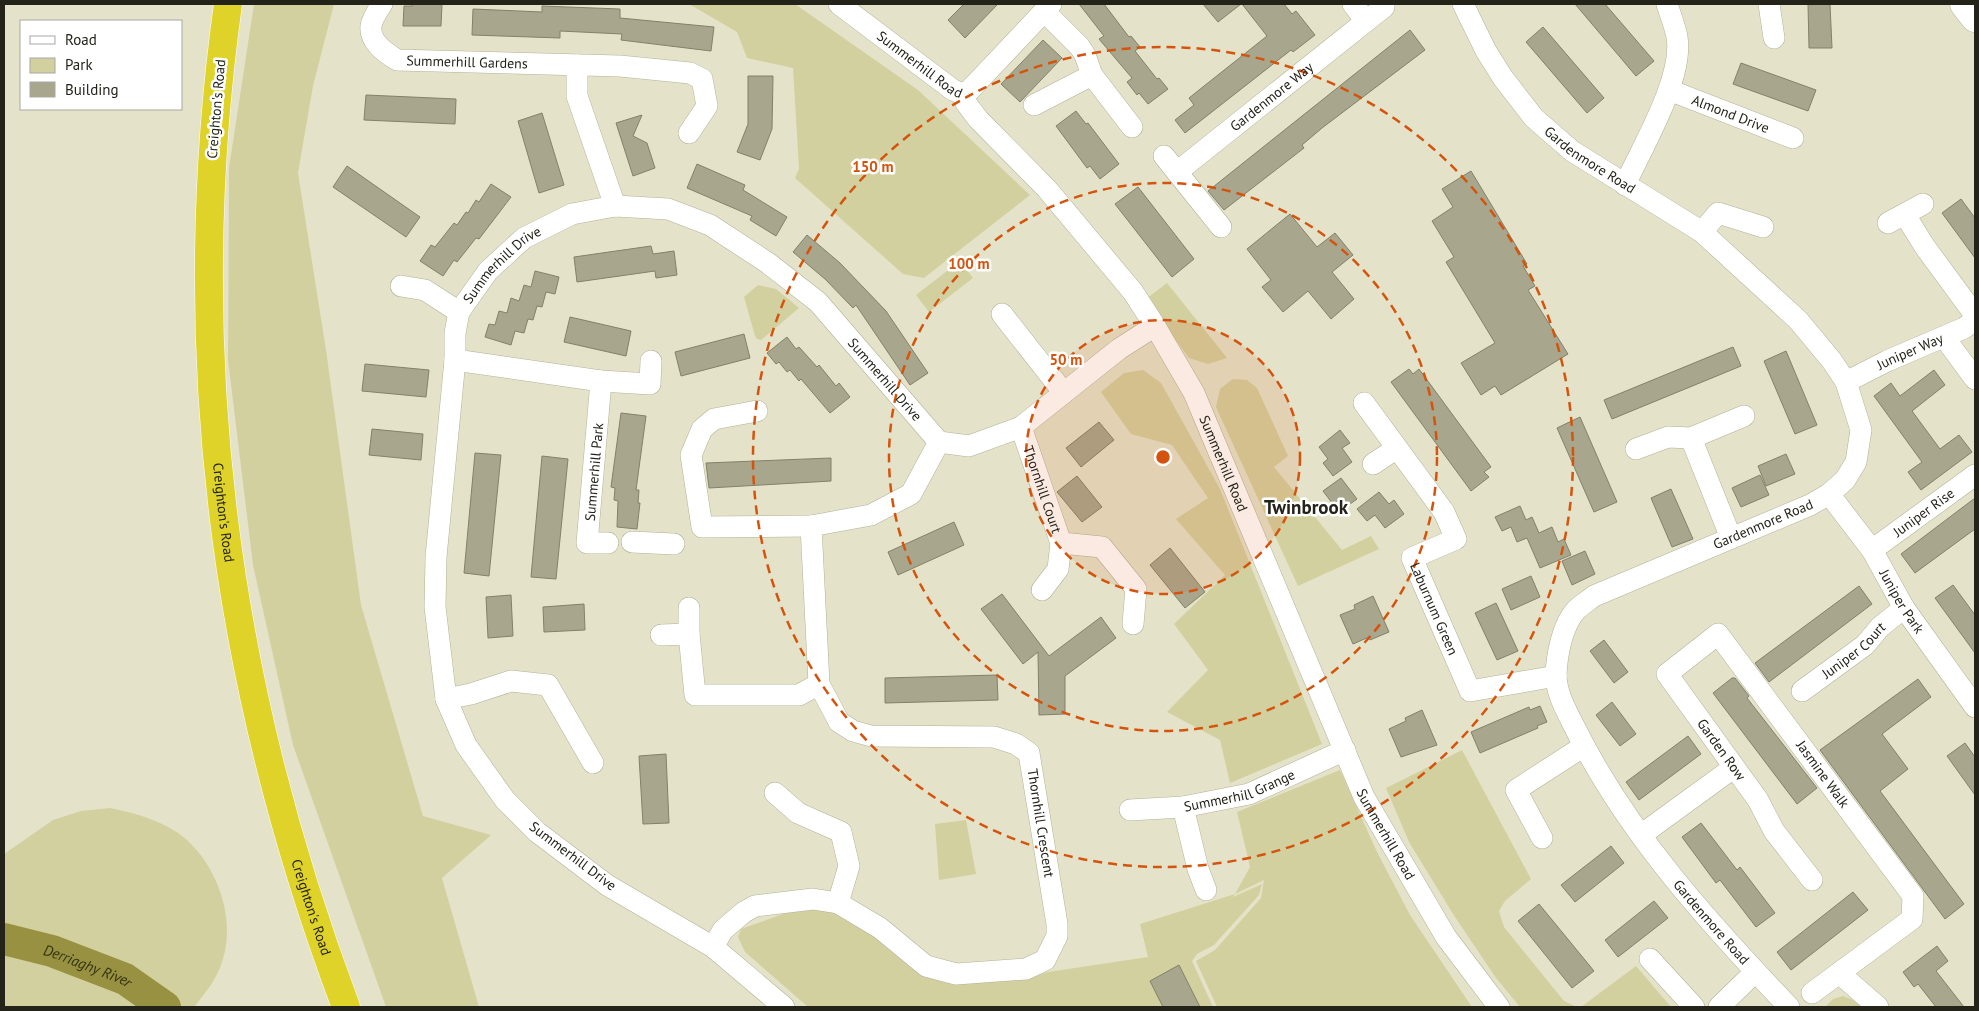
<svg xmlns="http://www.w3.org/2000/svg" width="1979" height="1011" viewBox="0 0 1979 1011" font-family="'PT Sans',sans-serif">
	<rect width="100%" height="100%" fill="#e4e3c9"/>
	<!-- green -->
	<g fill="#d3d09f">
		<path d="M254,4h80l-21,82 -15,87 28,177 35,255 62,211 68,19 -49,43 37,129h-93l-93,-262 -40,-180 -25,-205 1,-192z"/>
		<path d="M689,4h106l123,86 112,105 -106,83 -21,-4 -108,-96 4,-9 -6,-101 -46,-10 -10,-26z"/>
		<path d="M960,261l13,17 -44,34 -13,-17z"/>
		<path d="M1167,283l60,75 -19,6 -19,-6 -43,-59z"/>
		<path d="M758,285l18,4 23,19 -38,32 -4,-1 -2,-3 -11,-39z"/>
		<path d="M1143,370l18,13 59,106 102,255 -92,39 -10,-43 -53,-28 41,-42 -34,-46 51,-49 -49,-56 32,-21 -36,-53 -41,-11 -30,-42 23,-19z"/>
		<path d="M1233,379l14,1 10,8 31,68 -14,11 68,83 29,-14 8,13 -81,37 -82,-179 4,-18z"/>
		<path d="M1462,750l69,129 -26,22 -6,10 5,16 60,74 13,6h-57l-24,-29 -43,-64 -44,-72 -23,-54z"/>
		<path d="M1340,770l37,82 33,63 62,92h-255l-21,-46 19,-11 46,-52 3,-18 -29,14 -2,3 29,-13 -3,11 -45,50 -17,9 -5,7 21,46h-405l-63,-55 -7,-15 3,-8 61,-22 32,5 32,17 83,54 76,-3 23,-8 100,-15 -8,-33 95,-30 15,-27 -13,-55z"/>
		<path d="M110,808c20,4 40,9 58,19 44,22 71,89 54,135 -5,17 -17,31 -28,45h-190v-153l49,-34 28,-9z"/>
		<path d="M966,820l10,54 -37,6 -4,-56z"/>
		<path d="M1636,966l35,41h-90z"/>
		<path d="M1843,996l10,4 8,7h-36l8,-8z"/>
	</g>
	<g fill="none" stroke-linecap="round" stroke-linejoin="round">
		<!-- river -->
		<path stroke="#979141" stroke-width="32" id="s1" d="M4,939l48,12 73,28 40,28"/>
	</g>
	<!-- building -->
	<g fill="#a8a78e" stroke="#828169">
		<path d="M412,4h30l-1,22h-38l1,-20h8z"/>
		<path d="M964,4h34l-33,34 -17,-18z"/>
		<path d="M1079,4h25l25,33 2,-1 9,11 -5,4 22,28 2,-1 9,11 -20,15 -9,-11 -2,2 -10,-13 5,-4 -33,-39 5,-3z"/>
		<path d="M1203,4h38l-23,18z"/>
		<path d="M1242,4h42l8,10 4,-3 19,24 -22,17 -2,-2 -106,83 -10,-13 19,-15 -5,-7 78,-62z"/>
		<path d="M1575,4h30l49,57 -18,15z"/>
		<path d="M1808,4h22l2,44h-23z"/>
		<path d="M542,6l78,3v9l94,9 -3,24 -90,-11 1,-6 -62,-3v7l-88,-3 1,-26 69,3z"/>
		<path d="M1543,27l61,71 -17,15 -61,-71z"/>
		<path d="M1410,30l15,20 -103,78 -20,17 2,3 -80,62 -16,-19z"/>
		<path d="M1043,40l19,18 -42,44 -19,-18z"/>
		<path d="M1741,63l75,27 -8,21 -75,-27z"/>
		<path d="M748,76h25l-1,53 -12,31 -23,-8 11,-28z"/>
		<path d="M366,95l90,4 -1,25 -91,-4z"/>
		<path d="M1076,111l10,13 2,-1 31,41 -19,15 -10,-13 -3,2 -31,-42z"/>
		<path d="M542,113l22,72 -25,8 -21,-72z"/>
		<path d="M642,115l-9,21 14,7 8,25 -22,8 -17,-53z"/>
		<path d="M697,164l48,21 -2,5 44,27 -11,19 -26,-16 2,-4 -65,-28z"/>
		<path d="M347,166l73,51 -14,20 -73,-50z"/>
		<path d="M1471,171l56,93 -4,2 12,20 -7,4 40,64 -67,41 -6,-9 -14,9 -20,-32 34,-20 -49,-81 8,-5 -22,-36 21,-14 -11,-18z"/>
		<path d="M491,184l20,13 -32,42 -3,-1 -19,24 -3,-2 -11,16 -23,-15 11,-16 4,2 19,-24 3,2 9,-13 2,1 8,-13 3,2z"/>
		<path d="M1138,187l56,72 -22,18 -57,-73z"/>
		<path d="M1961,199l14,19v40l-33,-45z"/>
		<path d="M1290,214l27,33 18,-14 18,22 -21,17 22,27 -23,20 -23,-28 -25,21 -21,-25 9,-7 -24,-31z"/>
		<path d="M807,235l33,28 46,48 42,62 -18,12 -54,-80 -3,3 -28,-29 -32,-27z"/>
		<path d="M651,246l2,8 21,-3 3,24 -21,3 -1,-7 -78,11 -3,-25z"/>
		<path d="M535,271l24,6 -4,17 -9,-2 -4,15 -5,-1 -4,14 -5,-1 -4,14 -9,-2 -4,14 -26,-8 4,-13 6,1 4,-14 8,2 4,-15 8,3 5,-16 7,2z"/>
		<path d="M570,317l61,14 -5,25 -62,-14z"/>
		<path d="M744,334l6,24 -69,18 -6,-24z"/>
		<path d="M787,337l9,12 3,-2 18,20 2,-2 17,21 3,-3 11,14 -20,16 -29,-34 -2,2 -9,-11 -3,2 -8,-10 -3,2 -9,-11z"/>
		<path d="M1733,347l8,19 -129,53 -8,-19z"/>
		<path d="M1786,351l31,74 -22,9 -31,-73z"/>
		<path d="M365,364l64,6 -3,27 -64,-6z"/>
		<path d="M1409,369l4,5 6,-5 72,98 -7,5 5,5 -18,14 -80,-109z"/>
		<path d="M1934,370l11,15 -33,26 28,38 19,-14 13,17 -51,38 -13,-18 14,-10 -48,-66 17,-13 9,13z"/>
		<path d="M621,413l25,3 -10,74h3l-1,13h2l-3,26 -20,-2 1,-26 -4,-1 1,-12 -4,-1z"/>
		<path d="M1580,417l37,85 -23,10 -37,-84z"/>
		<path d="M1099,422l15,18 -33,27 -15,-19z"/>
		<path d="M372,429l51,5 -2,26 -52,-5z"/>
		<path d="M1340,430l10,13 -8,5 10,14 -19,14 -10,-13 5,-4 -9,-12z"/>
		<path d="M475,453l26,2 -12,121 -25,-3z"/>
		<path d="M1786,454l9,20 -29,12 -8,-20z"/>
		<path d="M542,456l26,3 -12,120 -25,-2z"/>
		<path d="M831,458v23l-122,7 -3,-25z"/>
		<path d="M1760,475l9,20 -28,12 -9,-19z"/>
		<path d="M1077,476l25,31 -20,15 -25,-30z"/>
		<path d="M1341,478l16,21 -18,13 -16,-21z"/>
		<path d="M1671,489l22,50 -21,8 -21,-49z"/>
		<path d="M1379,492l10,12 5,-4 10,14 -19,14 -10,-13 -8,6 -10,-12z"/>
		<path d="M1975,498v31l-60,44 -14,-19z"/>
		<path d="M1520,506l6,14 6,-3 7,16 13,-6 6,15 6,-3 7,16 -31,13 -13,-30 -10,4 -6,-15 -9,4 -7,-14z"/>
		<path d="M954,522l10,23 -66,30 -10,-23z"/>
		<path d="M1170,548l35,44 -20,16 -35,-43z"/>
		<path d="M1585,551l10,23 -23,11 -10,-24z"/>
		<path d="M1531,576l9,21 -29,13 -9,-21z"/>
		<path d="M1953,585l22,30v38l-40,-55z"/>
		<path d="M1859,586l13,18 -103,78 -14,-19z"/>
		<path d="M1002,594l47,62 52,-39 15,21 -51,38v38l-26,1 -1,-63 -15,12 -42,-55z"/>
		<path d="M511,595l2,41 -25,2 -2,-41z"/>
		<path d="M1373,596l16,36 -19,8 -1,-3 -16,7 -13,-29 15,-6 -1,-4z"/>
		<path d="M1496,603l22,48 -21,9 -22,-47z"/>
		<path d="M584,604l1,26 -41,2 -1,-25z"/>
		<path d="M1604,640l24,32 -14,11 -24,-32z"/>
		<path d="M997,675l1,25 -113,3v-25z"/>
		<path d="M1732,678h3l14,18 -2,2 70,90 -20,16 -84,-111z"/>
		<path d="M1918,679l13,18 -49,37 26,35 -28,22 84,113 -19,15 -125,-169z"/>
		<path d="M1612,702l24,32 -16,12 -24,-31z"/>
		<path d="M1540,706l7,16 -10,4 1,2 -58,25 -9,-21 58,-25 1,3z"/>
		<path d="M1422,710l15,35 -36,12 -12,-28 17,-8 -1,-3z"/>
		<path d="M1688,736l13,18 -62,46 -13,-18z"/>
		<path d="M1965,743l10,14v38l-28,-39z"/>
		<path d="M666,754l3,69 -26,1 -4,-68z"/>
		<path d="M1701,823l36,47 3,-3 35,46 -19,14 -36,-47 -4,3 -34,-46z"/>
		<path d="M1611,846l13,17 -49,39 -14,-17z"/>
		<path d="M1853,892l15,18 -77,60 -14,-18z"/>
		<path d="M1654,901l14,17 -50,39 -13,-17z"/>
		<path d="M1539,904l55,67 -22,17 -54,-67z"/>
		<path d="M1937,946l11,15 -12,10 28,36h-28l-18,-23 -4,3 -11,-15z"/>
		<path d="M1179,965l21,42h-37l-13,-26z"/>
	</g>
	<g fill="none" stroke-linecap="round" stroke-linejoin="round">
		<!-- street casing -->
		<g stroke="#b2b198" stroke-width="22">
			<g id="street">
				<path id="s2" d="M382,4c-4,6 -10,15 -11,22 -2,16 15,27 26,34l223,6 70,7 12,6 5,27 -18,27"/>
				<path id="s3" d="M839,4l114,86 12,5"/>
				<path d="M1353,4l13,17"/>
				<path id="s4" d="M1463,4l23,47 17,27 31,40 38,33 130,81 96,88 34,41 14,21 15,48 -5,32 -11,18 -16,14 -19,11 -216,91c-6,5 -13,9 -18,14 -14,16 -19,44 -20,65 0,18 11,37 19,53 52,105 134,195 214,279"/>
				<path d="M1769,4l5,34"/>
				<path d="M1044,11l36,36 5,8 7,20 40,52"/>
				<path d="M577,65v31l38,110"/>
				<path id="s5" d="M1669,90l124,48"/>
				<path id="s6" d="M965,95l1,8 12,16 69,70 86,103 22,34 39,67 170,404 82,140 53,70"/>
				<path d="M965,95l86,-91"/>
				<path d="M1034,105l58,-30"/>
				<path d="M1164,156l57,71"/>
				<path id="s7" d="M1177,172l207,-165"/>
				<path d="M1625,185c17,-38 59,-107 52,-148 -2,-11 -7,-23 -10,-33"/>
				<path d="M1905,215l20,32 50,68"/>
				<path d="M1888,223l35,-19"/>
				<path d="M1702,232l16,-19 45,14"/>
				<path d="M401,286l24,4 34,22"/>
				<path d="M1002,314l62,79"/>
				<path d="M1944,337l31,42"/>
				<path d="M455,360l146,21 49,3 1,-23"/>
				<path d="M601,381l-14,162h21"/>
				<path id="s8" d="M1846,382l41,-21 77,-33 11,-8"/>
				<path id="s9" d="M1364,403l80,109 12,27 -44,19 58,133 86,-15"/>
				<path d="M757,411l-43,8 -12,10 -11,26 11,72 109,-1"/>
				<path id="s10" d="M1021,427l40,116 41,4 34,42 -3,35"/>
				<path d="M1691,438l40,100"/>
				<path d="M1636,449l32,-12 23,1 53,-22"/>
				<path d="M1373,464l24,-16"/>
				<path id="s11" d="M1829,494l43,56 32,58 71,99"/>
				<path d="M632,542l42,2"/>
				<path id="s12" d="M1872,550l103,-75"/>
				<path d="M1042,590l16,-21 3,-26"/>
				<path d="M689,608v26l6,61h104l20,-11"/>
				<path d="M661,635l28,-1"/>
				<path id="s13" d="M1802,691l63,-46 15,-18 24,-19"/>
				<path d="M446,699l25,-5 40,-13 37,4 45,78"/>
				<path d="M775,793l23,20 43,19 8,34 -11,37"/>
				<path d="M1183,807l15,62 8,21"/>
				<path id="s14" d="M1130,810l53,-3 66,-13 96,-44"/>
				<path d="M1641,835l92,-67"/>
				<path d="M1542,838l-26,-48 68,-44"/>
				<path d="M713,947l10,-17 21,-18 11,-6 58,-7 25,4 42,25 46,38 30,8 70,-5 19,-9 12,-24v-12l-28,-171 -13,-9 -22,-7 -123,-1 -18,-5 -14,-9 -20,-38 -8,-158 60,-11 40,-21 28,-52"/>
				<path d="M1650,959l44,48"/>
				<path d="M1839,973l39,34"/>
				<path id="s15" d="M1812,993l100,-74 1,-23 -195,-262 -51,40 91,126 16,31 38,49"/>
				<path id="s16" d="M784,1007l-71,-60 -106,-62 -70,-53 -32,-32 -39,-55 -20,-46 -11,-92 1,-50 19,-197v-27l4,-21 29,-41 36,-33 48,-24 43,-8 53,3 42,16 58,38 50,39 121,140 30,4 52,-19 98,-78 36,-23"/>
				<path d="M1719,1007l36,-35"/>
			</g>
		</g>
		<!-- secondary casing -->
		<g stroke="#b2b198" stroke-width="29">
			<path id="secondary" d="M1964,4l11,14"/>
		</g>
		<!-- highway casing -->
		<g stroke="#fff" stroke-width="29">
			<g id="highway">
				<path id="s17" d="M228,4c-48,343 -4,679 118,1003"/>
			</g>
		</g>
		<!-- street -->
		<use href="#street" stroke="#fff" stroke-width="21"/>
		<!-- secondary -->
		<use href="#secondary" stroke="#fff" stroke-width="28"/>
		<!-- highway -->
		<use href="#highway" stroke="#dfd228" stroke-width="28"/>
	</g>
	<!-- distance rings -->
	<circle cx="1163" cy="457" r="137" fill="#d4540d" fill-opacity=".12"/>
	<g fill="none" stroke="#d4540d" stroke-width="2.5" stroke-dasharray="9 6">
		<circle cx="1163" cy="457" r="137"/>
		<circle cx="1163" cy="457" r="274"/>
		<circle cx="1163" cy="457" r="410"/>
	</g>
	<g text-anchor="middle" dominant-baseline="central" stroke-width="5" stroke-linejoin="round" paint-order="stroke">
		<!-- street labels -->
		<g font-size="14" fill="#24231a" stroke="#fff">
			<text stroke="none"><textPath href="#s2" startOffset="140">Summerhill Gardens</textPath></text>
			<text stroke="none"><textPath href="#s3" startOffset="101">Summerhill Road</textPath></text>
			<text stroke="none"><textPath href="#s7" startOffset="121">Gardenmore Way</textPath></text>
			<text transform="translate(216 109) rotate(-85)">Creighton's Road</text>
			<text stroke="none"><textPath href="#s5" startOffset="66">Almond Drive</textPath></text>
			<text stroke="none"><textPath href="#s4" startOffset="205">Gardenmore Road</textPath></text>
			<text stroke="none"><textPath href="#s16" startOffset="920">Summerhill Drive</textPath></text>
			<text stroke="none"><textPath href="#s8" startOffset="71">Juniper Way</textPath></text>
			<text stroke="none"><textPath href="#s16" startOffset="1385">Summerhill Drive</textPath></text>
			<text stroke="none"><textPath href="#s6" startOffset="455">Summerhill Road</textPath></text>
			<text transform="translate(594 472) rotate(-85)">Summerhill Park</text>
			<text stroke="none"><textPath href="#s10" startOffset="66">Thornhill Court</textPath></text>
			<text stroke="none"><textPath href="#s12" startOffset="64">Juniper Rise</textPath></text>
			<text stroke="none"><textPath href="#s17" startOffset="510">Creighton's Road</textPath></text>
			<text transform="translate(1763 524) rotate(-23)">Gardenmore Road</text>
			<text stroke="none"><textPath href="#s11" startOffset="130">Juniper Park</textPath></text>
			<text stroke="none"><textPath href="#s9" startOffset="268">Laburnum Green</textPath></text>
			<text stroke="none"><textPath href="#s13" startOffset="66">Juniper Court</textPath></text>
			<text stroke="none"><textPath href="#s15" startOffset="632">Garden Row</textPath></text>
			<text transform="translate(1823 774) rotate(54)">Jasmine Walk</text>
			<text stroke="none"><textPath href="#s14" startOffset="112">Summerhill Grange</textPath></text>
			<text transform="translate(1041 823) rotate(81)">Thornhill Crescent</text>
			<text stroke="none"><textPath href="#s6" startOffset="860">Summerhill Road</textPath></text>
			<text transform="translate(573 856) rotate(37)">Summerhill Drive</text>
			<text stroke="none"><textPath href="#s17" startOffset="915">Creighton's Road</textPath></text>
			<text stroke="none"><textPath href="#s4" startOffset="1315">Gardenmore Road</textPath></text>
		</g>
		<!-- water labels -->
		<g font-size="15" font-style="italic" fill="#363410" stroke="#fff">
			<text stroke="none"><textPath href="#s1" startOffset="88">Derriaghy River</textPath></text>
		</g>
		<!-- district labels -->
		<g font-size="19" font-weight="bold" fill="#24231a" stroke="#fff">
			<text x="1306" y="507">Twinbrook</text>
		</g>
	</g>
	<circle cx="1163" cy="457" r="8" fill="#d4540d" stroke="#fff" stroke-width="2.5"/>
	<g font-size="15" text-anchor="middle" font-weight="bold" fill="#d4540d" stroke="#fff" stroke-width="5" stroke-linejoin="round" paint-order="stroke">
		<text x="873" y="172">150 m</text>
		<text x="969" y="269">100 m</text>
		<text x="1066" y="365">50 m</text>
	</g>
	<!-- border -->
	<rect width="1979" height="1011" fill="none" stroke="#24231a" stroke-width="10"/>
	<!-- legend -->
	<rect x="20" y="20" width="162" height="90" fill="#ffffff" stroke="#a7a7a3"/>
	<rect x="30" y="36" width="25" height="8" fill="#ffffff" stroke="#a7a7a3"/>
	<text x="65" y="45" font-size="15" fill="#24231a">Road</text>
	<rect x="30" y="58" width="25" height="15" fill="#d3d09f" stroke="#a7a7a3"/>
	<text x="65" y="70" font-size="15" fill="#24231a">Park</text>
	<rect x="30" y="82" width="25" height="15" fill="#a8a78e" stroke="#a7a7a3"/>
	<text x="65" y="95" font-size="15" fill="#24231a">Building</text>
</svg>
